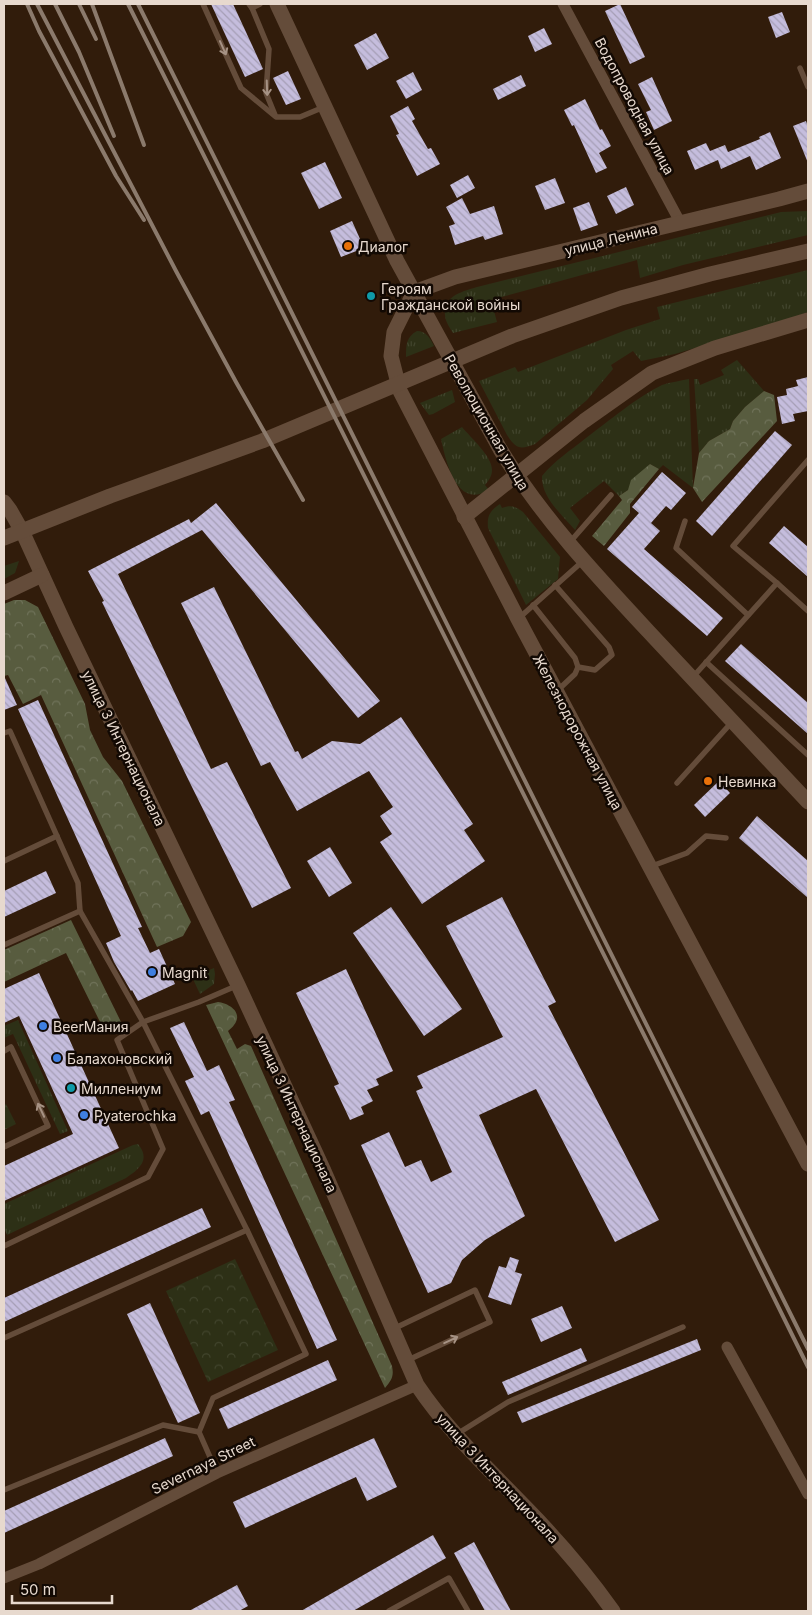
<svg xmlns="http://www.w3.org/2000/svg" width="812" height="1615" viewBox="0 0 812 1615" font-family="Inter,sans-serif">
	<defs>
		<pattern id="grass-tufts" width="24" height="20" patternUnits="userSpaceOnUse" patternTransform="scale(1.25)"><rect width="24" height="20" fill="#2d3016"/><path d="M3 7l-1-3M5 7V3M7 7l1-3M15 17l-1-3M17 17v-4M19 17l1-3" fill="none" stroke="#41442c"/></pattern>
		<pattern id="forest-crowns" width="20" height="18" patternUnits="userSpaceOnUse" patternTransform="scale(1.25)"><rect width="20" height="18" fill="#585c3f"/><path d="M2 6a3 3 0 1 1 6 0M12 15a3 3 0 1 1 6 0" fill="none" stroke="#70735a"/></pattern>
		<pattern id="park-crowns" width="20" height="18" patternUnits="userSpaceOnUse" patternTransform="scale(1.25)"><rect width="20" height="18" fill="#2d3016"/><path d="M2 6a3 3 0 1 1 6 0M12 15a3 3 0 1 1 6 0" fill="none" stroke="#41442c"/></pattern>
		<pattern id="building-back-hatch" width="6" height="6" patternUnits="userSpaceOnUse" patternTransform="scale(1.25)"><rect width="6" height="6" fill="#c5bddd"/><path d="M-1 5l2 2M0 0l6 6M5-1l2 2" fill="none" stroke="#a59eb5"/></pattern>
	</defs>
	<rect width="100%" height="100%" fill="#311c0b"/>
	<!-- grass -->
	<g fill="url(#grass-tufts)">
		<path d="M808,211v24l-125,30 -43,13 -3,-18 -146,40 6,22 -44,11c-3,-5 -8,-12 -8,-18 -3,-19 19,-24 32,-28l304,-75z"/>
		<path d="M808,270v42l-33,12 -100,30 -34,7 -8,-10 -22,14 2,4 -26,31 -52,44c-15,6 -19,5 -28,-9l-28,-54 36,-14 3,5 108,-42 34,-11 -3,-12z"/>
		<path d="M417,331c9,0 13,7 17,15l-28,11c0,-12 0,-20 11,-26z"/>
		<path d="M737,360l27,31 -19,16 -12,14 -3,8 -21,12 -10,12 -5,-74h4l2,6 24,-10 -3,-5z"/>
		<path d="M689,379l4,109 -30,-23 -4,4 -9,-5 -22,26 -9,6 -15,-15 -34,27 10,13 -5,9c-13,-15 -34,-33 -33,-54 12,-15 29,-26 44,-38 23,-17 51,-41 76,-53 9,-3 18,-4 27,-6z"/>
		<path d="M452,390l3,12 -22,12 -4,1 -9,-12z"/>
		<path d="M462,427c9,11 30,29 30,43 0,6 -3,10 -7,15l4,5c-33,20 -43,-29 -48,-51z"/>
		<path d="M500,504l2,4c9,-3 13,-2 21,4l37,45 -2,22 -32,26 -38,-77c-1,-11 1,-17 12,-24z"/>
		<path d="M19,561l-4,12 -11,6v-13z"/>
		<path d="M214,968l1,6 -1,10 -14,10 -8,-17z"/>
		<path d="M18,1020l50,111 -8,3 -47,-100 -9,4v-12z"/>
		<path d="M138,1144c13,16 1,25 -12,34l-119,57 -3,-7v-24l129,-59z"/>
	</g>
	<!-- forest -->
	<g fill="url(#forest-crowns)">
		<path d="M764,391l10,4 3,26 -75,81 -9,-14 6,-35 10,-12 21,-12 3,-8 12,-14z"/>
		<path d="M650,464l9,5 -29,35v9l-26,33 -12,-10 30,-36 -3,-4 9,-6 3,-10z"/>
		<path d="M14,600h11l13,7 47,97 5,26 13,27 19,24 69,141 -8,14 -26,11 -116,-252 -18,9 -15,-29 -4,1v-72z"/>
		<path d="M71,920l51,104 -17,8 -39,-79 -62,29v-32z"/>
		<path d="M218,1002c10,1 26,10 16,23 -1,2 -4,4 -6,6l9,18 8,-5 6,2 141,320c2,10 0,14 -7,22l-179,-383z"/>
	</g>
	<!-- park -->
	<g fill="url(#park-crowns)">
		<path d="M6,1104l10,20 -12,6v-25z"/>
		<path d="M235,1259l43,91 -70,32 -42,-91z"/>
	</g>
	<!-- building -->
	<g fill="url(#building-back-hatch)">
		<path d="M211,4h22l30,65 -18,8z"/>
		<path d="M620,4l25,53 -15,7 -25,-53z"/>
		<path d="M782,12l8,20 -14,6 -8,-21z"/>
		<path d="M544,28l8,16 -17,8 -7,-16z"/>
		<path d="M376,33l13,25 -22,12 -13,-25z"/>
		<path d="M288,71l13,28 -15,6 -13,-27z"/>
		<path d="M413,72l9,18 -16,9 -10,-18z"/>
		<path d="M521,75l5,11 -28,14 -5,-11z"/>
		<path d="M652,77l20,44 -18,9 -8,-18 5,-2 -13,-26z"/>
		<path d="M585,99l15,31 2,-1 9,17 -12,7 8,15 -11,5 -22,-48 -2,1 -8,-16z"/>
		<path d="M408,106l7,13 -3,2 16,28 3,-1 9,16 -23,12 -21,-41 3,-1 -9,-18z"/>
		<path d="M806,121l2,6v36l-15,-37z"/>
		<path d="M770,132l11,26 -25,12 -6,-14 -29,13 -3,-9 -23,10 -8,-19 19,-8 4,8 15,-6 3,7 32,-13 -1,-2z"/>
		<path d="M325,162l17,36 -23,11 -18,-36z"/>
		<path d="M468,175l7,13 -18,10 -7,-13z"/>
		<path d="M555,178l10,25 -20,7 -10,-24z"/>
		<path d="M626,187l8,18 -18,9 -9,-18z"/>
		<path d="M462,198l8,16 24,-8 9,28 -18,6 -2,-4 -28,9 -6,-19 6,-2 -9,-17z"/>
		<path d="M589,202l9,23 -17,6 -8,-23z"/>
		<path d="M352,221l12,27 -23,9 -11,-26z"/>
		<path d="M808,377v34l-15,3 2,7 -13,3 -5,-27 10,-2 -1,-6 12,-3 -2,-6z"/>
		<path d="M775,431l17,14 -80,91 -16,-15z"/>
		<path d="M662,472l24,21 -15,17 -5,-4 -15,17 9,8 -16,18 79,69 -16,18 -100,-87 32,-36 -7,-6z"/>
		<path d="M216,503l164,198 -22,17 -156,-188 -84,44 93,195 16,-7 64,126 -39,20 -63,-127 -87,-179 2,-1 -16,-30 101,-52 2,4z"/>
		<path d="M784,526l24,21v30l-39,-34z"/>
		<path d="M214,587l81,165 3,-1 4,8 30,-18 28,3 41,-27 72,107 -9,6 21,31 -63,43 -42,-62 12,-8 -12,-18 13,-9 -24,-36 -72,40 -27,-49 -9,4 -80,-163z"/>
		<path d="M741,644l67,59v31l-83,-73z"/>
		<path d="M4,676l13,29 -13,5z"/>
		<path d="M38,700l104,227 -4,1 12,25 9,-4 16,35 -37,17 -6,-11 -1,1 -17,-29 -8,-19 15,-7 -103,-227z"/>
		<path d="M719,781l11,12 -25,24 -11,-12z"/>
		<path d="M757,816l51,45v37l-69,-60z"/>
		<path d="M330,847l22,36 -23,14 -22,-36z"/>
		<path d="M46,871l10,22 -52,24v-26z"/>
		<path d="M502,897l54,105 -8,4 111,214 -44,22 -79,-153 -57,26 46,101 -40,24 -23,20 -11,23 -23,10 -67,-148 28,-13 16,35 16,-7 10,22 21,-10 -36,-81 7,-3 -6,-12 86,-39 -57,-111z"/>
		<path d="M391,907l71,102 -38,27 -71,-103z"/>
		<path d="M346,969l47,102 -17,8 3,6 -12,5 6,11 -12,6 3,7 -14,6 -16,-34 5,-2 -43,-91z"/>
		<path d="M39,973l80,175 -115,53v-35l69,-32 -54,-118 -15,7v-34z"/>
		<path d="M184,1022l23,49 12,-6 16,35 -6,2 108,238 -20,9 -108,-238 -8,4 -16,-34 9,-4 -24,-49z"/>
		<path d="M202,1208l9,19 -207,95v-24z"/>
		<path d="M510,1257l9,3 -4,12 7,2 -11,31 -23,-8 11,-31 7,2z"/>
		<path d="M150,1303l50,110 -22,10 -51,-109z"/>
		<path d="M562,1306l10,22 -31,14 -10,-23z"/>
		<path d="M697,1339l4,11 -179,73 -5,-11z"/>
		<path d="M581,1348l6,13 -79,34 -6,-13z"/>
		<path d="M328,1360l9,20 -109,49 -9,-20z"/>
		<path d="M165,1438l8,18 -169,77v-22z"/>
		<path d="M374,1438l23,49 -30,14 -11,-24 -111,51 -12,-26z"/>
		<path d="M433,1535l13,23 -93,53h-52z"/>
		<path d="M474,1542l37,69h-26l-31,-58z"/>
		<path d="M237,1585l11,21 -9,5h-50z"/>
	</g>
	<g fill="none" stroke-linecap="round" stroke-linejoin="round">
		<!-- lane -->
		<g stroke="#644c3a" stroke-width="5.5">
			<path d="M203,4l38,84 35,29h24l24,-10"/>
			<path d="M249,4l3,4 8,-4"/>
			<path d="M252,8l17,41 -3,44 9,22"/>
			<path d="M800,68l8,19"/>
			<path d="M685,521l-9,27 72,67"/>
			<path d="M570,542l41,-47"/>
			<path d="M777,583l31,28"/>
			<path d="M555,585l54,62 3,8 -17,15 -17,-3"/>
			<path d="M533,605l42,53 3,9 -3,7 -17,16"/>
			<path d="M519,618l64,-57"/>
			<path d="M706,662l102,93"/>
			<path d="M692,678l85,-95 -44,-37 75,-86"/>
			<path d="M4,733l6,-2 68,152 2,28 63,111 104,208 59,124 -93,44 -14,34 18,41"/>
			<path d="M677,783l55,-61"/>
			<path d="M4,861l53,-25"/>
			<path d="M652,866l35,-13 19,-17 20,2"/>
			<path d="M4,945l76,-34"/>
			<path d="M4,1051l7,-4 37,79 -44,21"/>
			<path d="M4,1246l144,-69 15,-28 -46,-109 26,-18 56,-20 37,-16"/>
			<path d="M393,1329l82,-39 15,32 -82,38"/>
			<path d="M4,1338l243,-108"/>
			<path d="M457,1434l51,-32 175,-75"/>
			<path d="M4,1490l159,-65 36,7"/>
			<path d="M389,1611l60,-33 19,33"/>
		</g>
		<!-- street -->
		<g stroke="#644c3a" stroke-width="11">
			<path d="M563,4l117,218"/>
			<path d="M727,1347l81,147"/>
			<path d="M4,1578l35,-14 178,-91 200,-88"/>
		</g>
		<!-- secondary -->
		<g stroke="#644c3a" stroke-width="15">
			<path d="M277,4l120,257 103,188c41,67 94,124 148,182 53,57 107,114 160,171"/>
			<path d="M414,292l-20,40 -3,24 9,35 118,228 290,545"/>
			<path d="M414,292l41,-15 324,-78 29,-8"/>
			<path d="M4,502l6,8 13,23 43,94 172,358 86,186 93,214c32,48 75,87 115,129 29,30 56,62 81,97"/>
			<path d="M464,517l120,-96 68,-48 63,-25 93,-28"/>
			<path d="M4,538l106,-42 152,-55 250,-105 109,-38 89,-24 98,-23"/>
			<path d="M4,593l38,-18"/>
		</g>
		<!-- rail -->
		<g stroke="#8b7a6c" stroke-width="4">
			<path d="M27,4l12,27 77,145 28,44"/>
			<path d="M37,4l139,267 60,111 67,118"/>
			<path d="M55,4l24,48 35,84"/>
			<path d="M79,4l17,35"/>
			<path d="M92,4l52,141"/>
			<path d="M128,4l530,1059 150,304"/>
			<path d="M138,4l670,1345"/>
		</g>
	</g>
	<!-- one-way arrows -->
	<defs><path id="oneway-shaft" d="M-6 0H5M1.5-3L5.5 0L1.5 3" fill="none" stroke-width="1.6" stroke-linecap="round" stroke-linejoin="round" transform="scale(1.25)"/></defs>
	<g stroke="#a69284">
		<use href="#oneway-shaft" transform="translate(223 48) rotate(66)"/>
		<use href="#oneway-shaft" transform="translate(267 88) rotate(88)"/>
		<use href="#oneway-shaft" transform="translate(41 1110) rotate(-115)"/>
		<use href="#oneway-shaft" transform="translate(451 1340) rotate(-25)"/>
	</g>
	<!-- markers -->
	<g fill="#e8710a" stroke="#120903" stroke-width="2">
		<circle cx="348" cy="246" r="5"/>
		<circle cx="708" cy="781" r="5"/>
	</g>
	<g fill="#0f9aa8" stroke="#120903" stroke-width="2">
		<circle cx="371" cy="296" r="5"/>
		<circle cx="71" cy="1088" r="5"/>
	</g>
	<g fill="#3f7fe0" stroke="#120903" stroke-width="2">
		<circle cx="152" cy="972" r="5"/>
		<circle cx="43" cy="1026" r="5"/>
		<circle cx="57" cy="1058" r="5"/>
		<circle cx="84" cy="1115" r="5"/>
	</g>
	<g text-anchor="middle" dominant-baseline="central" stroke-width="5" stroke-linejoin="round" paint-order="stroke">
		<!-- street labels -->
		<g font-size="14" fill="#e7d9ce" stroke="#120903">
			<text transform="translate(635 106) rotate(62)">Водопроводная улица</text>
			<text transform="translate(611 239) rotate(-14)">улица Ленина</text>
			<text transform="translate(487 422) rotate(60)">Революционная улица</text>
			<text transform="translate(578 732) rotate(62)">Железнодорожная улица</text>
			<text transform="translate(124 748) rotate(64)">улица 3 Интернационала</text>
			<text transform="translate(297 1114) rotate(65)">улица 3 Интернационала</text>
			<text transform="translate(203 1465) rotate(-26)">Severnaya Street</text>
			<text transform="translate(498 1478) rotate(47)">улица 3 Интернационала</text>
		</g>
		<!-- poi labels -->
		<g font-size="14" fill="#e7d9ce" stroke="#120903" text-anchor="start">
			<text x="358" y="246">Диалог</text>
			<text x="381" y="288">Героям<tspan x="381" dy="16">Гражданской войны</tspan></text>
			<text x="718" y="781">Невинка</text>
			<text x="162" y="972">Magnit</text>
			<text x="53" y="1026">BeerМания</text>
			<text x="67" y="1058">Балахоновский</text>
			<text x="81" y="1088">Миллениум</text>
			<text x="94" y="1115">Pyaterochka</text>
		</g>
	</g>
	<!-- border -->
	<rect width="812" height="1615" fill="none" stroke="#e7d9ce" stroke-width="10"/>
	<!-- scale -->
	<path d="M12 1595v8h100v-8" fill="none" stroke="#e7d9ce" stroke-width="2.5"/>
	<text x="20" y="1595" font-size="15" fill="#e7d9ce" stroke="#120903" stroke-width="4" paint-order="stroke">50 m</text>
</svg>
